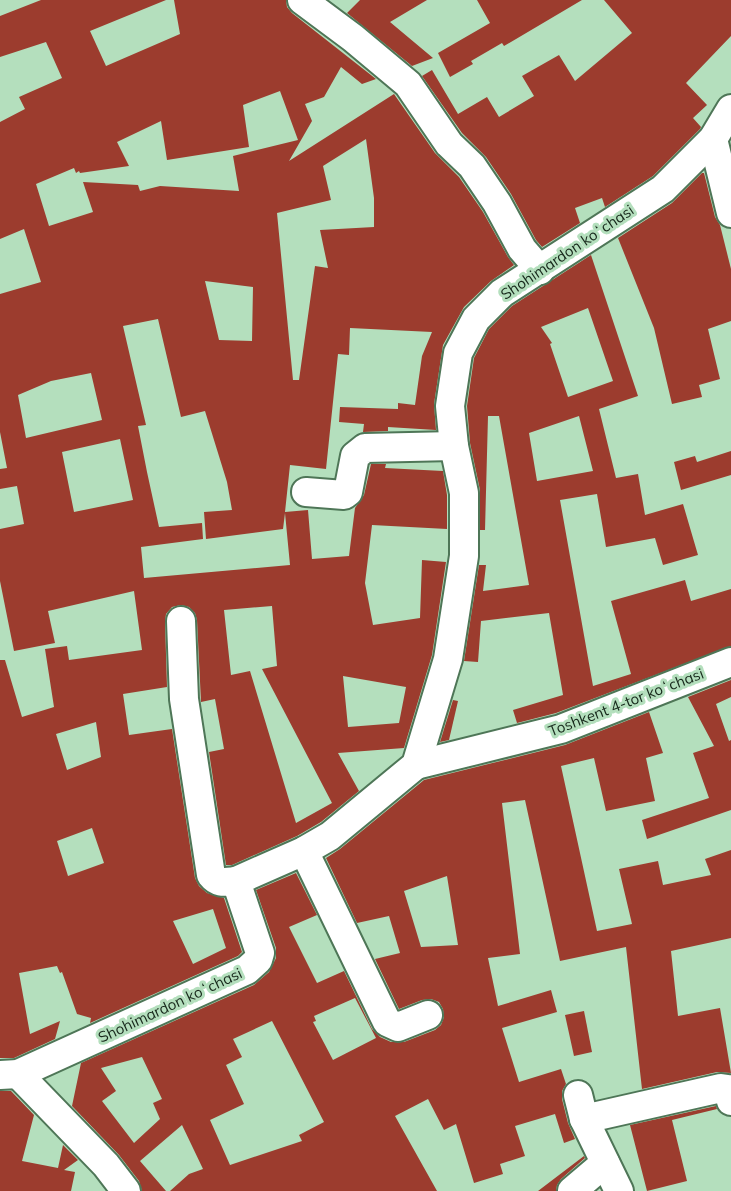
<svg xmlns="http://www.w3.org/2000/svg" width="731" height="1191" viewBox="0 0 731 1191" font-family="Mulish,sans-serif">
	<rect width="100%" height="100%" fill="#b4dfbd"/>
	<!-- building -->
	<g fill="#9c3c2e" fill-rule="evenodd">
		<path d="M41,0h125l-76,31 16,35 74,-32 -6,-34h112l1,7 5,6 84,66 -14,5 -21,-17 -17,30 -19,7 7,17 -23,40 105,-67 41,59 24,24 24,35 25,45 6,8 -23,16 -27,26 -21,38 -9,59 2,26 -48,-3v4l-25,1 1,-8 -25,-2 1,-15 58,2v-6l17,2 7,-49 10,-24 -82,-4 -1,27 -11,-1 -12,115 -36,-4 -5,47 23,-2 4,49 37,-3 6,-48 9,-13 7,-31h15l-1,4 58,3 4,24v34l-75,-4 -7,58 8,42 47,-7 2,-58 24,2 -14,93 -28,93 -66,5 21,38 -38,31 -24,14 -65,29h-6l-17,-113 15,-3 -9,-50 -14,3 -4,-82 -2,-7 -6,-6 -8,-2 -9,2 -6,7 -1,8 2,65 -44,7 6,41 43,-6 23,149 4,8 8,7 17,5 18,54 -4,4 -148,67 1,-5 -14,-4 -15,-42 -2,1 -3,-7 -38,7 11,61 30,-13 -5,18 -41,19h-14v-398h5l17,57 32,-10 -9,-58 22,-3 2,14 73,-10 -8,-59 -86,20 7,32 -41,8 -14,-70v-52l24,-5 -7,-38 -17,3v-20l7,-1 -7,-36v-138l41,-12 -17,-53 -24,10v-117l25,-13 -6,-12 43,-19 -16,-36 -46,15v-41zM280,91l18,49 -65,16 6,35 -79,-5 -20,5 -2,-6 -55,-3 10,30 -44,14 -13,-42 38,-16 2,5 3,-2 1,2 49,-7 -12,-24 44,-21 6,39 82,-13 -6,-42zM366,139l8,59v29l-54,3 8,38 -13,-2 -16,114h-6l-16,-167 54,-13 -8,-34zM205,281l48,6 -1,54 -33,-1zM158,319l23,98 24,-6 22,71 5,28 -28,2 2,27 77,-10 2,-16 5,52 -146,13 -3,-31 62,-8 -1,-16 -43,4 -12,-55 -9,-46 8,-1 -23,-99zM91,373l11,47 -76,18 -8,-43 33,-14zM120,439l13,61 -59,12 -12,-60zM272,606l5,60 -15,3 70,134 -36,20 -46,-152 -19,4 -7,-65zM343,676l63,11 -7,36 -51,4zM96,722l5,35 -34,13 -11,-36zM92,828l12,35 -36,13 -11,-35zM213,909l13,39 -33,16 -20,-43z"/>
		<path d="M360,0h67l-37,22 43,36 -21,8 -65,-53z"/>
		<path d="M477,0h105l-78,46 -2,-3 -31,18 2,3 -23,13 -12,-24 52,-30z"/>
		<path d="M604,0h127v36l-45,47 21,22 -14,13 8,9 -1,2 -47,47 -48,31 -3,-9 -27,10 5,15 -38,24 -6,-7 -25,-46 -25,-37 -24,-24 -40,-57 10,-6 26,44 29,-17 12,20 35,-21 -12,-20 37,-21 16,26 57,-48z"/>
		<path d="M702,173h2l11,44 5,8 11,44v52l-23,8 12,50 -21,6 3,12 -30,7 -18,-76 -36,-90 54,-35z"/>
		<path d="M591,255l47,141 -39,13 17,69 22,-4 7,41 38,-11 15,51 -35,10 -8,-27 -49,9 -9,-53 -37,6 33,186 38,-12 -20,-73 74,-21 6,21 40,-12v57l-175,67 -39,10 -4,-13 50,-15 -14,-82 -68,8 -3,41 -14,-1 15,-96h7l-3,26 46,-6 -30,-169h-11l-3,114h-5v-40l-10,-47 -3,-37 7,-48 15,-29 23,-23zM588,308l25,73 -45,16 -18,-53 2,-1 -11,-16zM579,416l14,55 -56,10 -8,-48z"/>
		<path d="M731,451v24l-50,15 -7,-28 21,-6 2,6z"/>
		<path d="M731,680v17l-15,7 13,37 2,-1v70l-84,29 -5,-19 67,-22 -16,-45 21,-7 -26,-49z"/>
		<path d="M453,700l5,1 -9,39 -9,2z"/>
		<path d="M649,712l14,41 -17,5 9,43 -49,10 -12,-53 -33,8 36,165 35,-7 -13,-55 39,-8 5,24 48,-10 -6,-16 26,-9v88l-60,13 7,65 42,-8 11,65 -14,-1 -75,17 -16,-142 -66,14 -35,-161 -23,3 18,151 -32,4 10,48 53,-16 6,22 -55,16 17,54 42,-13 5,15 -4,7v8l6,24 7,16 -11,4 -9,-29 -40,12 10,30 -25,8 3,10 -29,9 -18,-59 -12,6 -16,-31 -33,17 42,75h-267l19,-17 14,-5 -21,-44 -42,36 26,30h-24l-3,-10 -20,-26 -47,-49 9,-43 173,-78 15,-13 7,-14v-10l-20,-58 40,-17 21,42 -28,12 28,56 27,-12 28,58 8,8 11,5h13l31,-12 6,-5 3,-8 -1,-8 -4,-7 -8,-3 -9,1 -23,9 -24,-50 25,-6 -11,-37 -32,7 -31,-65 14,-9 84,-69 141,-35zM447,876l11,69 -37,2 -17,-56zM355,998l21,40 -43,22 -20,-38 3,-1 -2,-5zM272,1021l52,101 -25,13 3,6 -72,24 -20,-45 34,-16 -18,-39 16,-8 -9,-18zM142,1057l20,42 -9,4 7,16 -26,24 -32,-42 14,-10 -15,-23z"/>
		<path d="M584,1011l8,41 -18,4 -9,-41z"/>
		<path d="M0,1091h11l23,24 -12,46 36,7 5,-23 15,15 -14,10 11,2 -4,19h-71z"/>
		<path d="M716,1106l1,3 -45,11 15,61 -40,10 -17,-66z"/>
		<path d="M584,1156l1,2 -24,21 -4,6 -1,6h-18z"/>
	</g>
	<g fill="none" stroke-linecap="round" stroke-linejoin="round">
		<!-- minor casing -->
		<g stroke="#4e7657" stroke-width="32">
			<g id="minor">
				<path d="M302,0l51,38 55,46 41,60 23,22 25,37 25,46 18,21"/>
				<path d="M713,139l18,74"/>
				<path d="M306,492l38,3 4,-3 7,-36 10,-8 89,-2"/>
				<path d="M181,621l3,78 27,176c7,9 14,7 25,6"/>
				<path d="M416,765l145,-36 170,-67"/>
				<path d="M304,851l83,171 11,5 30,-12"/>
				<path d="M18,1074l88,91 20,26"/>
				<path d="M0,1075l18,-1 229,-104 11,-10 2,-7 -24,-72 68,-30 26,-15 86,-71 32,-106 16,-103v-63l-10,-47 -4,-40 8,-53 18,-34 26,-26 161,-104 50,-50 18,-30"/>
				<path d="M578,1095l6,24 35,72"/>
				<path d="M584,1119l137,-31 7,1 3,12"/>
				<path d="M572,1191l33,-28"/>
			</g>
		</g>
		<!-- minor -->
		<use href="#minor" stroke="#fff" stroke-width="28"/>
	</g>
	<g text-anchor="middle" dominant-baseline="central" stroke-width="6" stroke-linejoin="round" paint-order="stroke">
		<!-- street labels -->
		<g font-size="15" fill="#17281b" stroke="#b4dfbd">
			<text transform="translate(567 252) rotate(-34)">Shohimardon koʻchasi</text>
			<text transform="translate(626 702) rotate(-21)">Toshkent 4-tor koʻchasi</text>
			<text transform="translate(170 1005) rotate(-25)">Shohimardon koʻchasi</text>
		</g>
	</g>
</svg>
